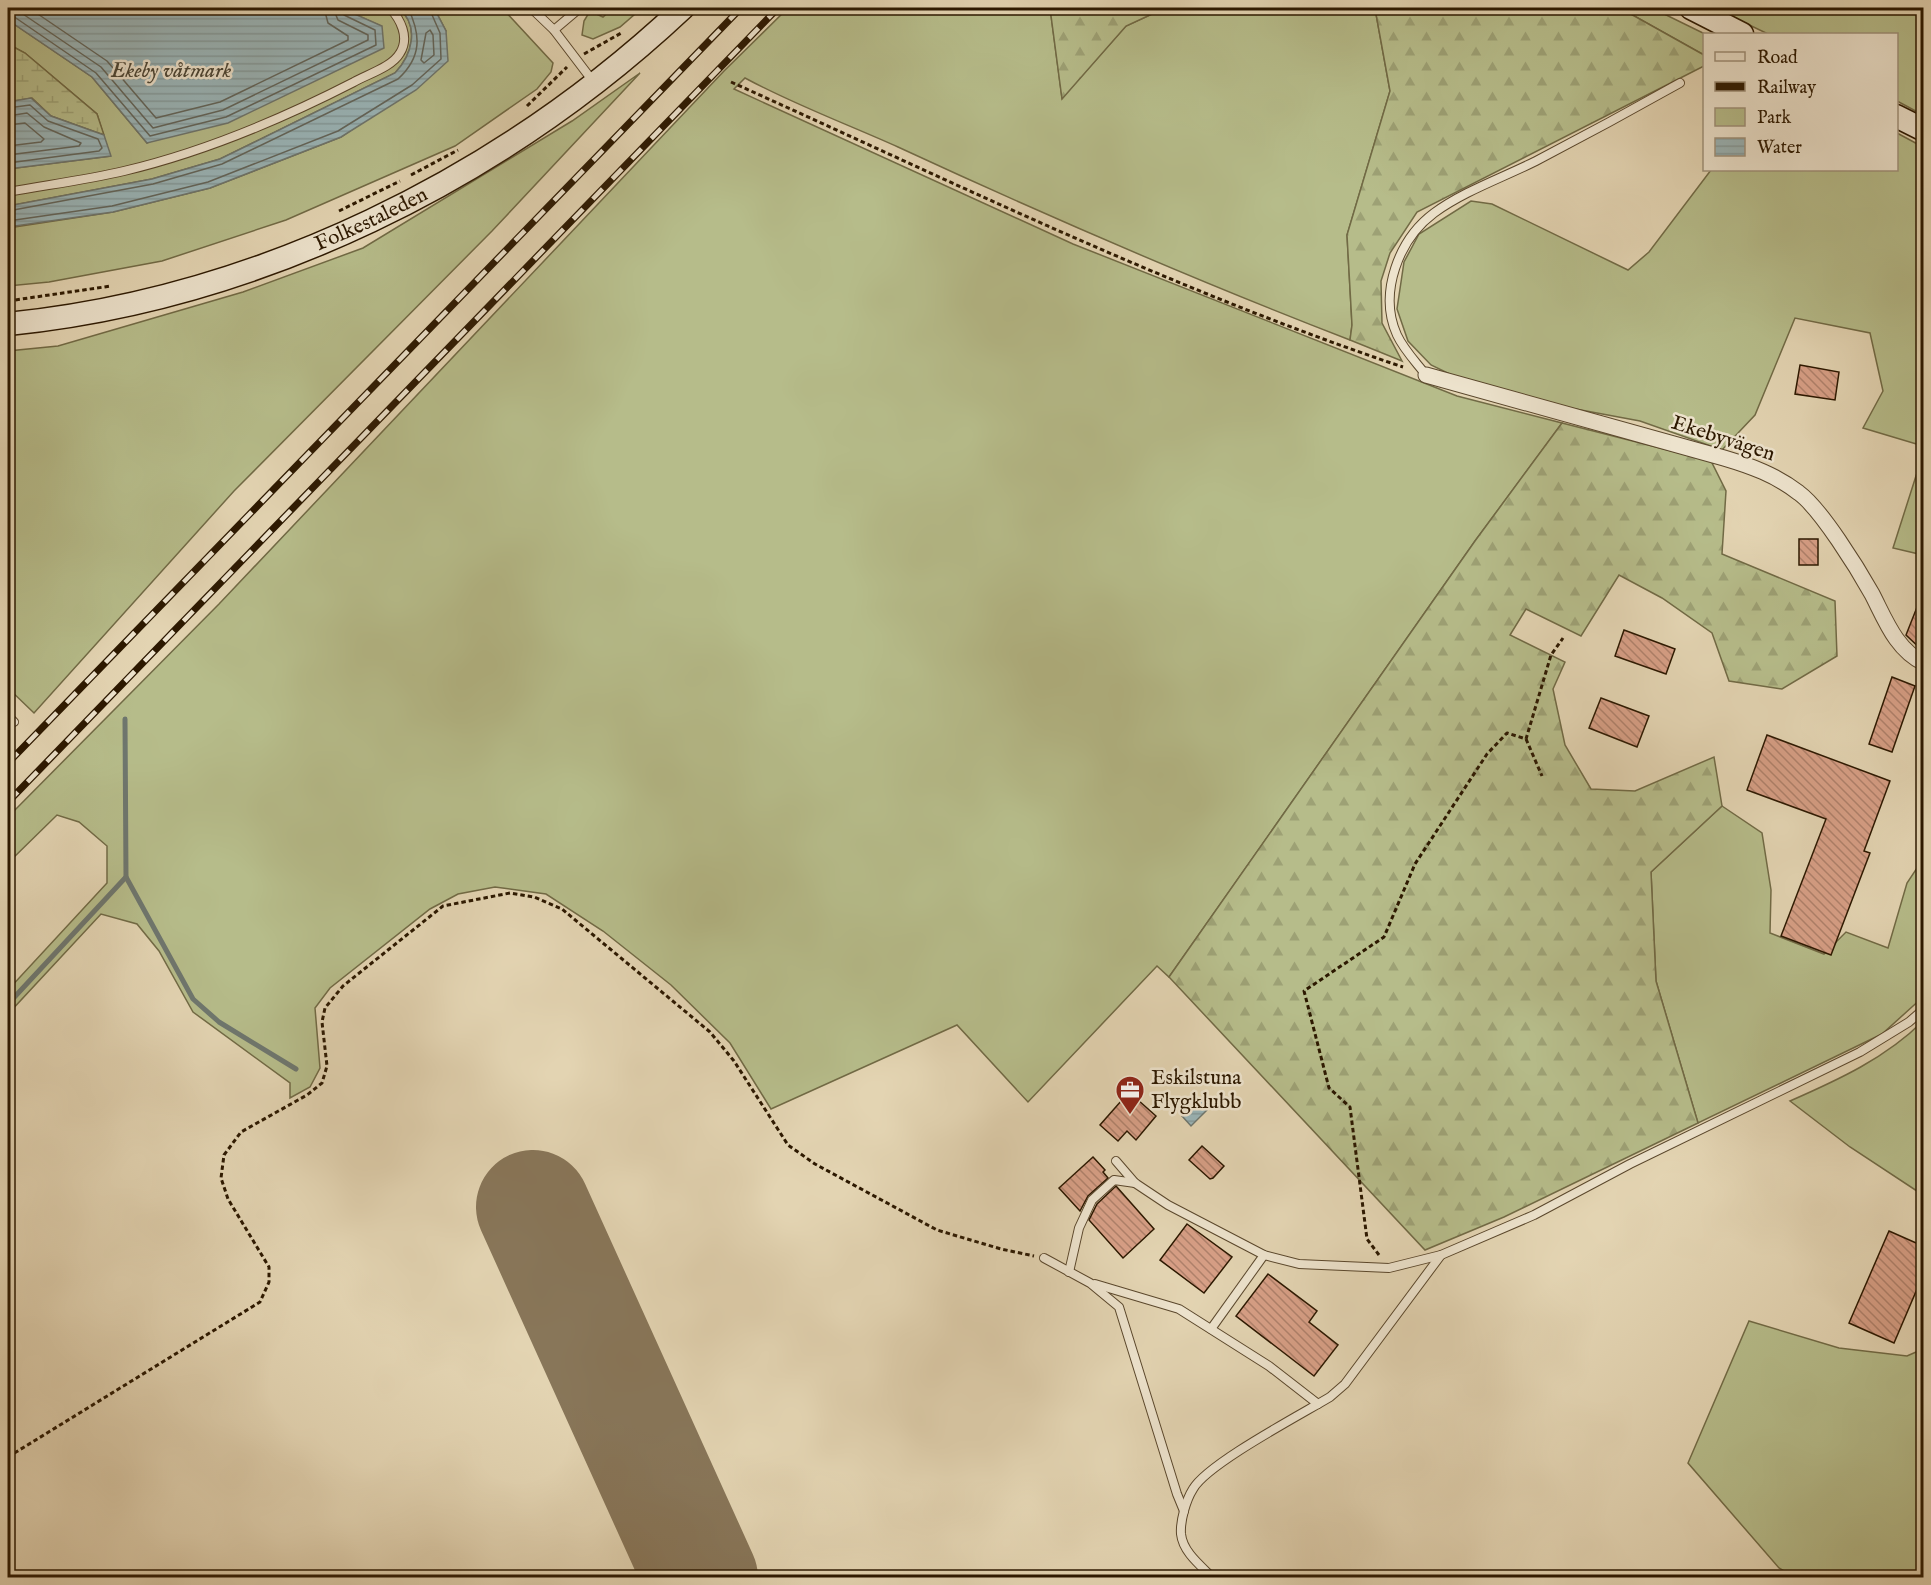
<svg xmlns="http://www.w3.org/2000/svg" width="1931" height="1585" viewBox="0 0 1931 1585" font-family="'IM FELL English',serif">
	<defs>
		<pattern id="forest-firs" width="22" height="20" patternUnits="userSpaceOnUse" patternTransform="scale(1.5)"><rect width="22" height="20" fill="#b6bc8a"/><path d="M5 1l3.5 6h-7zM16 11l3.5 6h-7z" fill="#9da175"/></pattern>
		<pattern id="wetland-marsh" width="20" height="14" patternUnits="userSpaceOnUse" patternTransform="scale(1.5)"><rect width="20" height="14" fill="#b6bc8a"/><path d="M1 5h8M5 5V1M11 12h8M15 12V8" fill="none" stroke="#9da175"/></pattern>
		<pattern id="water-rules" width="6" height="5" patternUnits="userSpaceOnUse" patternTransform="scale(1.5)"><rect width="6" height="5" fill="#9ab5b8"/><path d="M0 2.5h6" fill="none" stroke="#859b9c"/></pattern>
		<pattern id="building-back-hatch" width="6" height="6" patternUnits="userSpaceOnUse" patternTransform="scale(1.5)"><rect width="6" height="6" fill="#d79f86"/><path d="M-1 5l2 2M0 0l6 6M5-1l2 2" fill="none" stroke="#af816b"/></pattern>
	</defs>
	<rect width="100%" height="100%" fill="#e3d4b2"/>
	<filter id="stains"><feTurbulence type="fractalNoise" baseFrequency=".00333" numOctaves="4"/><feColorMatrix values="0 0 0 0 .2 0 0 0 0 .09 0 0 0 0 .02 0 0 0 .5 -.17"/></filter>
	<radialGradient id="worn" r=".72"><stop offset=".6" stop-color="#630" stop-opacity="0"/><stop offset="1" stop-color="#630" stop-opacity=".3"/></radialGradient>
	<!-- green -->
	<g fill="#b6bc8a" stroke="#716a45" stroke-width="1.5">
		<path d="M341,8h58c21,19 13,47 -4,65l-175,86 -68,20 -144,27v-37l102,-13 -13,-42 -72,-61 -17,-9v-24l84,57 55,66 234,-117z"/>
		<path d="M434,8h68l51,55 -2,9 -14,17 -82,57 -169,74 -124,41 -113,21 -41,4v-58l105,-16 97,-24 131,-51 31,-21 74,-85z"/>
		<path d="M613,8h29l-22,19 -27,12 -11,-4 2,-14 6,-10 13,6z"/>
		<path d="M788,8h262l12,90 64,-72 39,-18h191l20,6 14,77 -43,144 5,90 -2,15c-153,-59 -303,-124 -452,-193 -51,-23 -103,-42 -153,-69l-11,11 339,155 384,152 105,27 -87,118 -306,436 -12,-11 -129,136 -71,-77 -186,84 -41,-66 -59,-58 -68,-54 -57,-37 -51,-7 -37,7 -28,15 -100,79 -15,20 5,60 -10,19 -20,11v-15l-97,-71 -34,-61 -22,-27 -36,-10 -93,100v-24l99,-107v-37l-28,-24 -22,-7 -49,48v-46l211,-213 505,-533z"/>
		<path d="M1620,8h32l53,26 -1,21z"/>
		<path d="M1714,8h209v107l-26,-14 -1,-67h-128z"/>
		<path d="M640,73l-148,158 -258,260 -200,222 -26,-25v-337l50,-5 185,-54 120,-44 209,-127z"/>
		<path d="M1897,133l26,14v299l-60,-18 20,-37 -13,-58 -75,-15 -40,97 -33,35 -82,-29 -86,-16 -90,-24 -33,-16 -23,-24 -11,-32 7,-47 15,-28 52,-33 21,3 136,66 21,-18 62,-82h185z"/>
		<path d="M1923,454v101l-30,-7z"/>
		<path d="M1722,806l40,27 9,57 -1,43 54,21 22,-22 42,16 19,-65 16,-24v138l-41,37 -184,89 -42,-142 -5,-109z"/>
		<path d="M1923,1021v174l-73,-48 -60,-46c48,-21 96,-43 133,-80z"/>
		<path d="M1749,1321l90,27 68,8 16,-7v228h-129l-15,-9 -91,-105z"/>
	</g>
	<!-- forest -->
	<g fill="url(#forest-firs)" stroke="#716a45" stroke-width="1.5">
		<path d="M1050,8h115l-39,18 -64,73z"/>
		<path d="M1357,8h263l84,47v11l-287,146 -27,41 -9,28 1,42 20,38 -52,-21 2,-15 -5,-90 43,-144 -14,-77z"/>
		<path d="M1562,423l149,38 15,30 -4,63 113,47 2,55 -55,33 -53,-8 -17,-48 -50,-35 -43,-23 -38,61 -55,-27 -16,26 55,27 -12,27 12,56 26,44 44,2 79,-34 8,49 -71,66 5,109 42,142 -194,94 -79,33 -256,-273 306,-436z"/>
	</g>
	<!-- wetland -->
	<path fill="url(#wetland-marsh)" stroke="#716a45" stroke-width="1.5" d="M8,44l17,9 72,61 7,21 -53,-19 -19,-18 -24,4z"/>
	<!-- water -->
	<g fill="url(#water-rules)" stroke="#6e766e" stroke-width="1.5">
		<path d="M8,8h333l41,18 2,22 -156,75 -81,20 -55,-66 -84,-57z"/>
		<path d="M399,8h35l12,23 2,30 -32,29 -75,47 -131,51 -97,24 -105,15v-21l144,-27 68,-20 175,-86c17,-18 25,-46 4,-65z"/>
		<path d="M31,98l20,18 53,19 7,21 -103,13v-67z"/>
		<path d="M1201,1099l8,9 -18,18 -9,-10z"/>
	</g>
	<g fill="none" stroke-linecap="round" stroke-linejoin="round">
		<!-- shore -->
		<g stroke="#63665c" stroke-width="1.5">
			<path d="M8,8l9,2 84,57 52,61 70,-18 145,-70v-5l-30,-15 -5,-12"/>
			<path d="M29,8l78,53 49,57 64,-16 128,-62v-4l-20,-13 -4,-15"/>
			<path d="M8,15l5,1 83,57 54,63 76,-19 150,-72 -1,-15 -31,-15 -3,-7"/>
			<path d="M430,30l3,5 1,20 -10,8 -3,-3 5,-27z"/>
			<path d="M8,108l22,-3 18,16 50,18 4,9 -3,3 -91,12"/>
			<path d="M8,116l19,-3 17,14 37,16 -2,3 -71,9"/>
			<path d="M8,125l17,-2 19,16 -3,3 -33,4"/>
			<path d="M8,211l145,-27 69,-20 176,-85c24,-22 23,-44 10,-71"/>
			<path d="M8,221l104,-15 96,-24 130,-51 74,-46 29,-26 -1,-26 -11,-25"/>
		</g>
		<!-- stream -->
		<g stroke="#6e766e" stroke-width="5">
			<path d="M126,877l67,122 26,23 77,47"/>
			<path d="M8,1004l118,-127 -1,-158"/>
		</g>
		<!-- runway -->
		<path stroke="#887659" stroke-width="114" d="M533,1207l168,371"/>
	</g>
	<!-- building -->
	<g fill="url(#building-back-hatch)" stroke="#2c1800" stroke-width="1.5">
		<path d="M1800,365l39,7 -4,28 -40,-6z"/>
		<rect x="1799" y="539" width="19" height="26"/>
		<path d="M1923,592v59l-17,-16z"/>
		<path d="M1624,630l51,19 -9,25 -51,-18z"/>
		<path d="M1892,677l23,9 -23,66 -23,-8z"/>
		<path d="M1601,698l48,18 -12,31 -48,-19z"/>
		<path d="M1767,735l123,46 -26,70 6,2 -39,102 -50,-19 45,-117 -79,-29z"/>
		<path d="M1129,1092l27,24 -20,24 -9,-9 -9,10 -18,-16z"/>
		<path d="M1202,1146l22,20 -11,12 -3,1 -21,-19z"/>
		<path d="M1093,1157l12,13 -2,2 5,6 -20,18 -8,15 -21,-23z"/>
		<path d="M1116,1186l38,43 -31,29 -34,-38 8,-16z"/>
		<path d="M1187,1224l45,33 -28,36 -44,-33z"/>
		<path d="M1889,1231l34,15v29l-29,68 -45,-20z"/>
		<path d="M1268,1274l49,37 -8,11 29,23 -24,31 -78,-60z"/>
	</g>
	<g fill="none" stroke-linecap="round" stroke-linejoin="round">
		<!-- service casing -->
		<g stroke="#5a472c" stroke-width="10">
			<g id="service">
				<path d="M531,8l23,22 38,50"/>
				<path d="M554,30l26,-22"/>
				<path d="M8,192c38,-7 78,-12 116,-21 80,-19 158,-52 230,-89 14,-8 38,-15 46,-29 10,-16 0,-34 -10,-45"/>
				<path d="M1426,375c-10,-13 -22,-25 -29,-40 -19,-42 2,-96 37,-122 30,-22 68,-35 102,-52 48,-25 96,-51 144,-78"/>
				<path d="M8,716l6,6"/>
				<path d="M1116,1161l19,22 33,22 96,50 35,9 90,4 52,-13"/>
				<path d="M1044,1258l46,25 29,24 58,187 7,17"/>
				<path d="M1069,1272l10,-44 13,-28 22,-20 21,3"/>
				<path d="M1095,1284l84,25 90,57 49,38"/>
				<path d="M1211,1329l53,-74"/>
				<path d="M1213,1578c-13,-13 -30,-26 -32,-44 -1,-13 5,-34 12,-45 14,-25 107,-74 137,-92l15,-13 96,-129 93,-40 96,-51 230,-112 49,-30 15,-13"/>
			</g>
		</g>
		<!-- minor casing -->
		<g stroke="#5a472c" stroke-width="17">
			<path id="minor" d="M1426,375l298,83c27,8 52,17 75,35 22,16 59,76 73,101 13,25 24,56 52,69"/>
		</g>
		<!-- secondary casing -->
		<g stroke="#2c1800" stroke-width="25">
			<g id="secondary">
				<path d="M1691,8l51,26"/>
				<path d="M1896,116l28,14"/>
				<path id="s1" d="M8,324c250,-25 493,-145 675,-316"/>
			</g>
		</g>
		<!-- path -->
		<g stroke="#2c1800" stroke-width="3" stroke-dasharray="4.5 3" stroke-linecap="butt">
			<path d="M584,54l39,-22"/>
			<path d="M731,82c222,100 442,208 672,285"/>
			<path d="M527,106l40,-39"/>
			<path d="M411,175l47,-25"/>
			<path d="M339,211l61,-30"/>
			<path d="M8,301l103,-15"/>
			<path d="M1526,739l16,37"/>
			<path d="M1379,1255l-12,-16 -17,-132 -21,-19 -25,-97 80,-54 31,-73 72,-110 20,-21 19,6 25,-84 12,-17"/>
			<path d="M8,1457l252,-155 9,-20v-15l-41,-68 -7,-21 3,-23 17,-23 66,-37 15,-12 5,-17 -5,-44 3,-14 18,-22 100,-80 67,-13 24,4 28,12 148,123 24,29 54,84 27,19 122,66 64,19 33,7"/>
		</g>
		<!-- service -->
		<use href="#service" stroke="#ede3cd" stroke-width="8"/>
		<!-- minor -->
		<use href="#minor" stroke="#ede3cd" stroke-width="15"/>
		<!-- secondary -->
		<use href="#secondary" stroke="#ede3cd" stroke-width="22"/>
		<!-- rail casing -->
		<g stroke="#2c1800" stroke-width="7">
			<g id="rail">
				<path d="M8,763l733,-755"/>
				<path d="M8,802l770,-794"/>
			</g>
		</g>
		<!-- rail -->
		<use href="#rail" stroke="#ede3cd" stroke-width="4.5" stroke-dasharray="14" stroke-linecap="butt"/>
	</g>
	<!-- icons -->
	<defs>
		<g id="office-pin" transform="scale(1.5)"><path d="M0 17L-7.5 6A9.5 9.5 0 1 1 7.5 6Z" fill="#8f2418" stroke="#ede3cd"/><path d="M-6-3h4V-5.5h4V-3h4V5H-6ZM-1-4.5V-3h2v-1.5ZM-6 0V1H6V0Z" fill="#fff"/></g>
	</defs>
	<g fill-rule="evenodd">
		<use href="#office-pin" x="1130" y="1090"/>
	</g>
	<g text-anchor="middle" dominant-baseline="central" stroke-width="5" stroke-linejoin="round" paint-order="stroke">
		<!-- street labels -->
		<g font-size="21" fill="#2c1800" stroke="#ede3cd">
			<text stroke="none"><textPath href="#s1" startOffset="380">Folkestaleden</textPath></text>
			<text transform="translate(1723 439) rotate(18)">Ekebyvägen</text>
		</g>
		<!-- poi labels -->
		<g font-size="21" fill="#2c1800" stroke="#ede3cd" text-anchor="start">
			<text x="1151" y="1078">Eskilstuna<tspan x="1151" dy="24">Flygklubb</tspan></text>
		</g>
		<!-- water labels -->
		<g font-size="22" font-style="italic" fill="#4d4737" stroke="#ede3cd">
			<text x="171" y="71">Ekeby våtmark</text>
		</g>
	</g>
	<!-- margin -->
	<rect width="1931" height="1585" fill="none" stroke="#e3d4b2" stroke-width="30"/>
	<rect x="9" y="9" width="1913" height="1567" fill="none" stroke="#2c1800" stroke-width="3"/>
	<rect x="15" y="15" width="1901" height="1555" fill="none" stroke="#2c1800" stroke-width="1.5"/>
	<!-- legend -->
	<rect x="1703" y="33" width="195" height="138" fill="#ede3cd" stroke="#a0927b" stroke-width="1.5"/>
	<rect x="1715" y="52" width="30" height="9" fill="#ede3cd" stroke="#a0927b" stroke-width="1.5"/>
	<text x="1757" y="63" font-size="18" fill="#2c1800">Road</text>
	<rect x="1715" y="82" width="30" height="9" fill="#2c1800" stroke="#a0927b" stroke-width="1.5"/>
	<text x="1757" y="93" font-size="18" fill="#2c1800">Railway</text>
	<rect x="1715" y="108" width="30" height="18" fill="#b6bc8a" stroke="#a0927b" stroke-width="1.5"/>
	<text x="1757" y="123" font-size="18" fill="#2c1800">Park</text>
	<rect x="1715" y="138" width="30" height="18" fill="url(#water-rules)" stroke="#a0927b" stroke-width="1.5"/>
	<text x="1757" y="153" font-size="18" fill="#2c1800">Water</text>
	<rect width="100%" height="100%" filter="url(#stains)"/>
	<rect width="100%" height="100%" fill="url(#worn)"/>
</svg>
